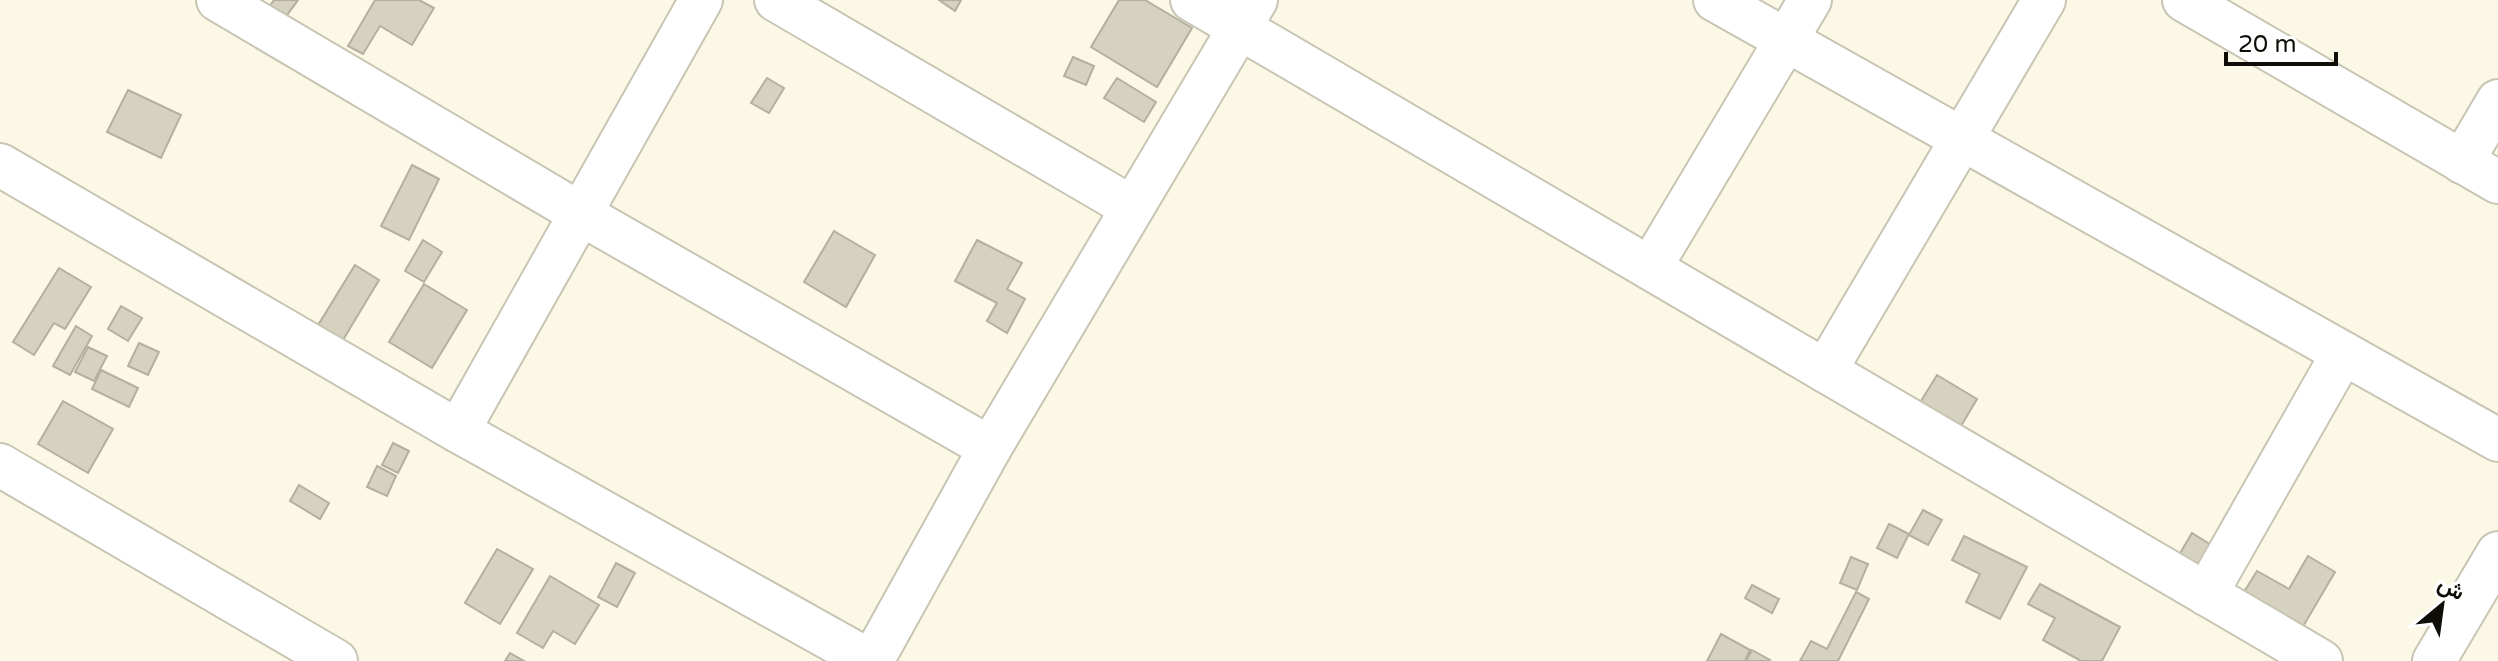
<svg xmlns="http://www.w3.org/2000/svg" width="2498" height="661" viewBox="0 0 2498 661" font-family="'Varela Round',Vazirmatn,sans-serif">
	<rect width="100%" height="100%" fill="#fcf8e6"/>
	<!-- building -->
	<g fill="#d6d2c0" stroke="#b4b09f" stroke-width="2">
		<path d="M274,0h24l-16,22 -15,-12z"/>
		<path d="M375,0h44l15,8 -22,37 -32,-19 -17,28 -15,-8z"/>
		<path d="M939,0h22l-6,11z"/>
		<path d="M1119,0h26l47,28 -35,59 -66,-40z"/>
		<path d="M1073,57l21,9 -8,19 -22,-9z"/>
		<path d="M767,78l17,10 -15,25 -18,-10z"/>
		<path d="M1117,78l39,24 -12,20 -40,-24z"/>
		<path d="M128,90l53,25 -20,43 -54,-26z"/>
		<path d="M412,165l27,14 -30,61 -28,-14z"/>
		<path d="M834,231l41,24 -29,52 -42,-25z"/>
		<path d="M423,240l19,12 -18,30 -19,-11z"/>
		<path d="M977,240l45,23 -15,26 18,10 -18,34 -20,-12 10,-18 -42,-22z"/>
		<path d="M355,265l24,15 -42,70 -25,-15z"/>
		<path d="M59,268l32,19 -26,42 -11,-6 -20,32 -21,-13z"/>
		<path d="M424,284l43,26 -35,58 -43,-26z"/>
		<path d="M121,306l21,12 -14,23 -20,-12z"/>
		<path d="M76,326l16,10 -22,39 -17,-9z"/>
		<path d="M139,343l20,9 -11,23 -20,-9z"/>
		<path d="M88,347l19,9 -13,25 -19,-9z"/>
		<path d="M101,370l37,18 -9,19 -37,-18z"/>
		<path d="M1937,375l40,24 -23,39 -41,-24z"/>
		<path d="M63,401l50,28 -25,44 -50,-29z"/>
		<path d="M393,443l16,8 -11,22 -16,-8z"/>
		<path d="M377,466l19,10 -9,20 -20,-9z"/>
		<path d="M299,485l30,18 -9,16 -30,-18z"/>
		<path d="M1923,510l19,10 -14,25 -19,-10z"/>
		<path d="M1889,524l20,10 -12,24 -20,-10z"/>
		<path d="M2192,533l29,18 -20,33 -29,-17z"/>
		<path d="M1964,536l63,31 -27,52 -34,-17 14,-28 -28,-14z"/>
		<path d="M497,549l36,20 -33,55 -35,-21z"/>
		<path d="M2308,556l27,16 -37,63 -59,-35 18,-29 32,18z"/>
		<path d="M1851,557l17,7 -11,26 -17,-7z"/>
		<path d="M616,563l19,10 -18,34 -19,-10z"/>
		<path d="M550,576l49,29 -24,39 -22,-13 -10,17 -26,-15z"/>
		<path d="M2040,584l80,43 -18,34h-21l-38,-21 12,-22 -27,-14z"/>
		<path d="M1752,585l27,14 -7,14 -27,-15z"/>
		<path d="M1856,592l13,7 -31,62h-38l11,-20 16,8z"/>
		<path d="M1721,634l29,16 -5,11h-38z"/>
		<path d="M1752,650l18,10 -1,1h-23z"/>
		<path d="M510,653l14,8h-19z"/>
	</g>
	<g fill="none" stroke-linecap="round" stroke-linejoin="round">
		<!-- minor casing -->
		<g stroke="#c9c5b4" stroke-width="46">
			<g id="minor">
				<path d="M218,0l363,214 409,234"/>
				<path d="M776,0l355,207"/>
				<path d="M1192,0l1129,661"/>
				<path d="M1715,0l783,440"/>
				<path d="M2184,0l314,182"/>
				<path d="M2462,162l36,-61"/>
				<path d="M0,165l458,266 412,230"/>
				<path d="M1650,268l160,-268"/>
				<path d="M1825,371l219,-371"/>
				<path d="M458,431l243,-431"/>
				<path d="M0,465l336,196"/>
				<path d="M2206,594l137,-241"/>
				<path d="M872,661l118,-213 266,-448"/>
				<path d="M2434,661l64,-108"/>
			</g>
		</g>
		<!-- minor -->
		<use href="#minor" stroke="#fff" stroke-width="42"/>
	</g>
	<!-- north arrow -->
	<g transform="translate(2442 605) rotate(29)" stroke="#ffffff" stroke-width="6" paint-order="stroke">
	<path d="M0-6L14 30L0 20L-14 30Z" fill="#0e0d07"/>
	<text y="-12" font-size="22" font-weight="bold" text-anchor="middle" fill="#0e0d07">ش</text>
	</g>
	<!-- scale -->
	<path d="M2226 52v12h110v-12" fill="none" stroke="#0e0d07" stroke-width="4"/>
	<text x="2238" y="52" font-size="24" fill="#0e0d07" stroke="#ffffff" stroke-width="6" paint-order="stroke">20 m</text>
</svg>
